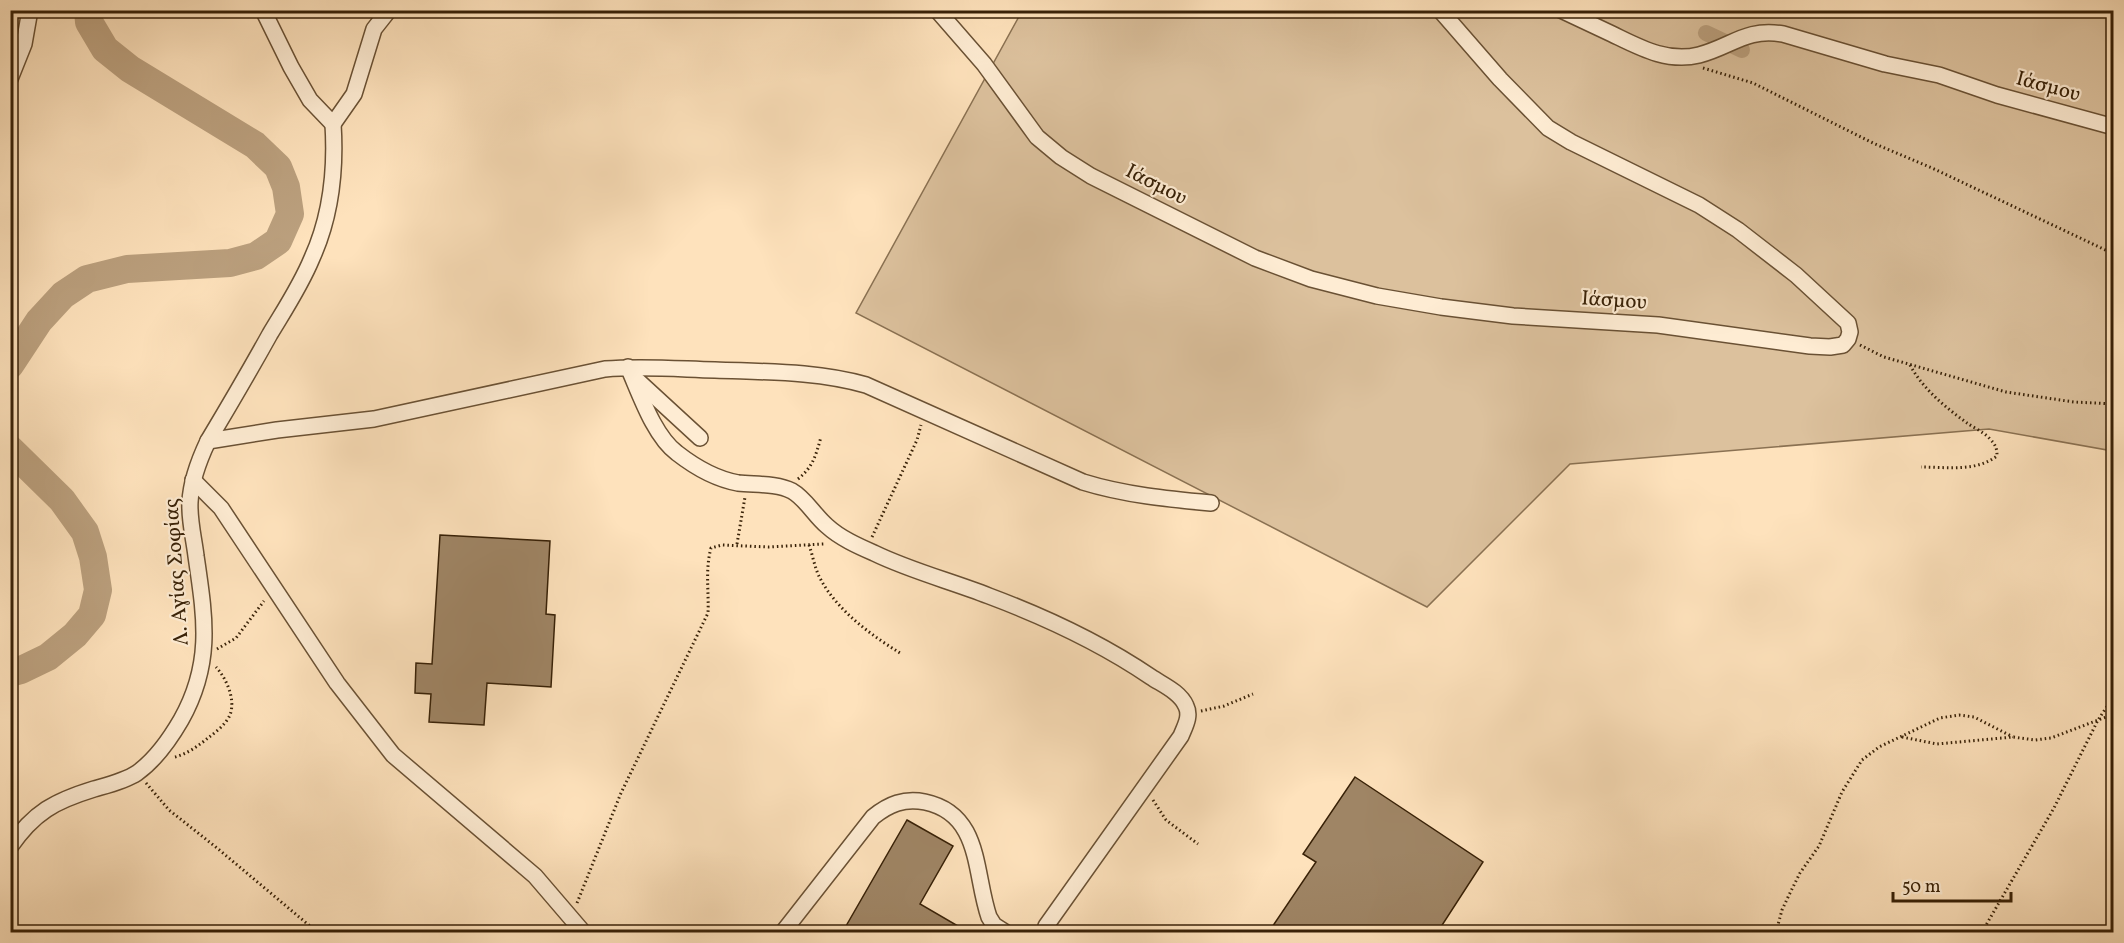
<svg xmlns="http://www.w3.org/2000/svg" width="2124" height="943" viewBox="0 0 2124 943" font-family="Vollkorn,serif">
	<rect width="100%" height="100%" fill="#fee2bc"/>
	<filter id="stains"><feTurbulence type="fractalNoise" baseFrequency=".00333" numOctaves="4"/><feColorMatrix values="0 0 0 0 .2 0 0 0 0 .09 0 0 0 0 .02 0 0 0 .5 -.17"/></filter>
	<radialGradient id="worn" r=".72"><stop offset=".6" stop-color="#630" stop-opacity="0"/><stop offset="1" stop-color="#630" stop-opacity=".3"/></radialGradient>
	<!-- green -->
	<path fill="#dcc19d" stroke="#8a7152" stroke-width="1.5" d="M1022,11h1091v440l-124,-22 -419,35 -143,143 -571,-294z"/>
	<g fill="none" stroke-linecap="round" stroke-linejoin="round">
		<!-- canal -->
		<path stroke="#bba07e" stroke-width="16" d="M1706,33l36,17"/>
		<!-- river -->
		<g stroke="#bba07e" stroke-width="28">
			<path d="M10,365l29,-44 24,-26 24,-16 40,-10 103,-6 26,-7 22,-15 12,-27 -4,-27 -8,-20 -23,-22 -125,-76 -25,-20 -16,-27 -1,-12"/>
			<path d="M10,449l52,51 23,32 8,25 5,33 -6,25 -17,20 -27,22 -27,13 -11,3"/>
		</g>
	</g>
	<!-- building -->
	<g fill="#9f8565" stroke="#382107" stroke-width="1.5">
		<path d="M440,535l110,6 -4,73 9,1 -4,72 -64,-4 -3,42 -55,-3 2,-28 -16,-1 1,-30 16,1z"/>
		<path d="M1355,777l128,85 -46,71h-169l48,-71 -13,-8z"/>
		<path d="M907,820l46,26 -33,58 50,29h-128z"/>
	</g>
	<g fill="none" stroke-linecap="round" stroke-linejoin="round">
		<!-- minor casing -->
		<g stroke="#6a5134" stroke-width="18">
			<g id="minor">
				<path d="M263,10l28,57 19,33 23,24"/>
				<path d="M937,10l47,54 53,73 24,20 30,19 164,82 56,21 66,17 64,11 72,9 145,9 152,21 20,1 13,-2 5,-6 2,-7 -2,-9 -52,-48 -58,-45 -39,-25 -128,-63 -23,-14 -48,-49 -60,-69"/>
				<path d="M1561,10c17,8 34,16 51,24 27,13 55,29 87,21 34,-9 46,-27 84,-21l102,30 54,11 58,20 117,32"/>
				<path d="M10,79l14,-35 6,-34"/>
				<path d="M333,124l21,-30 20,-65 15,-19"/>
				<path d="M628,367c12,27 26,69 49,86 18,14 39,26 61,30 17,2 38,0 54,8 14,8 22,24 35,35 13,12 31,20 47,27 37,18 77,28 115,43 56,21 112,47 162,81 12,8 29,15 35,29 5,10 -1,20 -5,30l-135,190"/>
				<path d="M638,381l62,57"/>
				<path d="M208,441l69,-11 97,-11 231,-50c37,-3 73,0 110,1 51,2 102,1 151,15l217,97c42,13 85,17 128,21"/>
				<path d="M193,480l28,28 116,175 56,72 142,121 48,56"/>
				<path d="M10,847c24,-35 45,-46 84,-58 14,-4 31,-8 43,-16 18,-13 33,-34 44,-53 32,-57 24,-102 15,-164 -2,-17 -7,-36 -6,-54 1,-22 9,-42 18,-61 21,-35 42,-71 62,-107 15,-25 31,-49 42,-76 19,-42 24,-88 21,-134"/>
				<path d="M783,932l90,-115c16,-13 31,-19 52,-15 57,12 49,72 64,115l5,8 11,7"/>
			</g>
		</g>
		<!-- path -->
		<g stroke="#382107" stroke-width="3" stroke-dasharray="1.5 3" stroke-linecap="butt">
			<path d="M1703,68l50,15 122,61 57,24 182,86"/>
			<path d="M1860,345l24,12 122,35 68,10 40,2"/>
			<path d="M1910,365c13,24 35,42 57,58 7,5 17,9 23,16 6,6 7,10 7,17 -21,16 -51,11 -76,11"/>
			<path d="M798,479c15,-12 18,-24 23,-42"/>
			<path d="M872,537l45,-97 4,-15"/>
			<path d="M737,544l8,-47"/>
			<path d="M809,545c4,11 6,25 12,35 17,31 50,55 79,73"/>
			<path d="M217,649l19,-11 28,-37"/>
			<path d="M1201,711l23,-5 29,-12"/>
			<path d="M1902,737l35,7 76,-7 22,3 16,-2 63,-24"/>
			<path d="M175,757c12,-3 23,-11 33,-19 8,-6 18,-14 22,-23 6,-16 -4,-37 -14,-48"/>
			<path d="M146,783l23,27 48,38 100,84"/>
			<path d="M1153,800l13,20 32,24"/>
			<path d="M577,903l44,-110 87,-180c1,-22 -3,-43 3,-65l11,-3 46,2 56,-3"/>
			<path d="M1776,932l6,-22 7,-15 11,-22 19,-27 23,-54 20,-32 17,-13 61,-29 19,-3 15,2 39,20"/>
			<path d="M1982,932l72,-124 44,-88 16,-24"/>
		</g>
		<!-- minor -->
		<use href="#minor" stroke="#feecd3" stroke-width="15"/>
	</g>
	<g text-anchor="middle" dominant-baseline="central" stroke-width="4.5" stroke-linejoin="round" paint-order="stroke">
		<!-- street labels -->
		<g font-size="21" fill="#382107" stroke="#feecd3">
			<text transform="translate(2048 87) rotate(15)">Ιάσμου</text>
			<text transform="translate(1156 185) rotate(27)">Ιάσμου</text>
			<text transform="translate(1614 301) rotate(4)">Ιάσμου</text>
			<text transform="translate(177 572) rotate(-94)">Λ. Αγίας Σοφίας</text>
		</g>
	</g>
	<!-- margin -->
	<rect width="2124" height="943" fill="none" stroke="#fee2bc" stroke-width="36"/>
	<rect x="12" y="12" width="2100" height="919" fill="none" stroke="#382107" stroke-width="3"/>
	<rect x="18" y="18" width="2088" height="907" fill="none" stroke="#382107" stroke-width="1.5"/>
	<!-- scale -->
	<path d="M1893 892v9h118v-9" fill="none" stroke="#382107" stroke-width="3"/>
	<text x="1902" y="892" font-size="18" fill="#382107" stroke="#feecd3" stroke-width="4.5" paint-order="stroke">50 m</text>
	<rect width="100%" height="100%" filter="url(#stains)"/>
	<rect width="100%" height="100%" fill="url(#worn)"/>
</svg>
